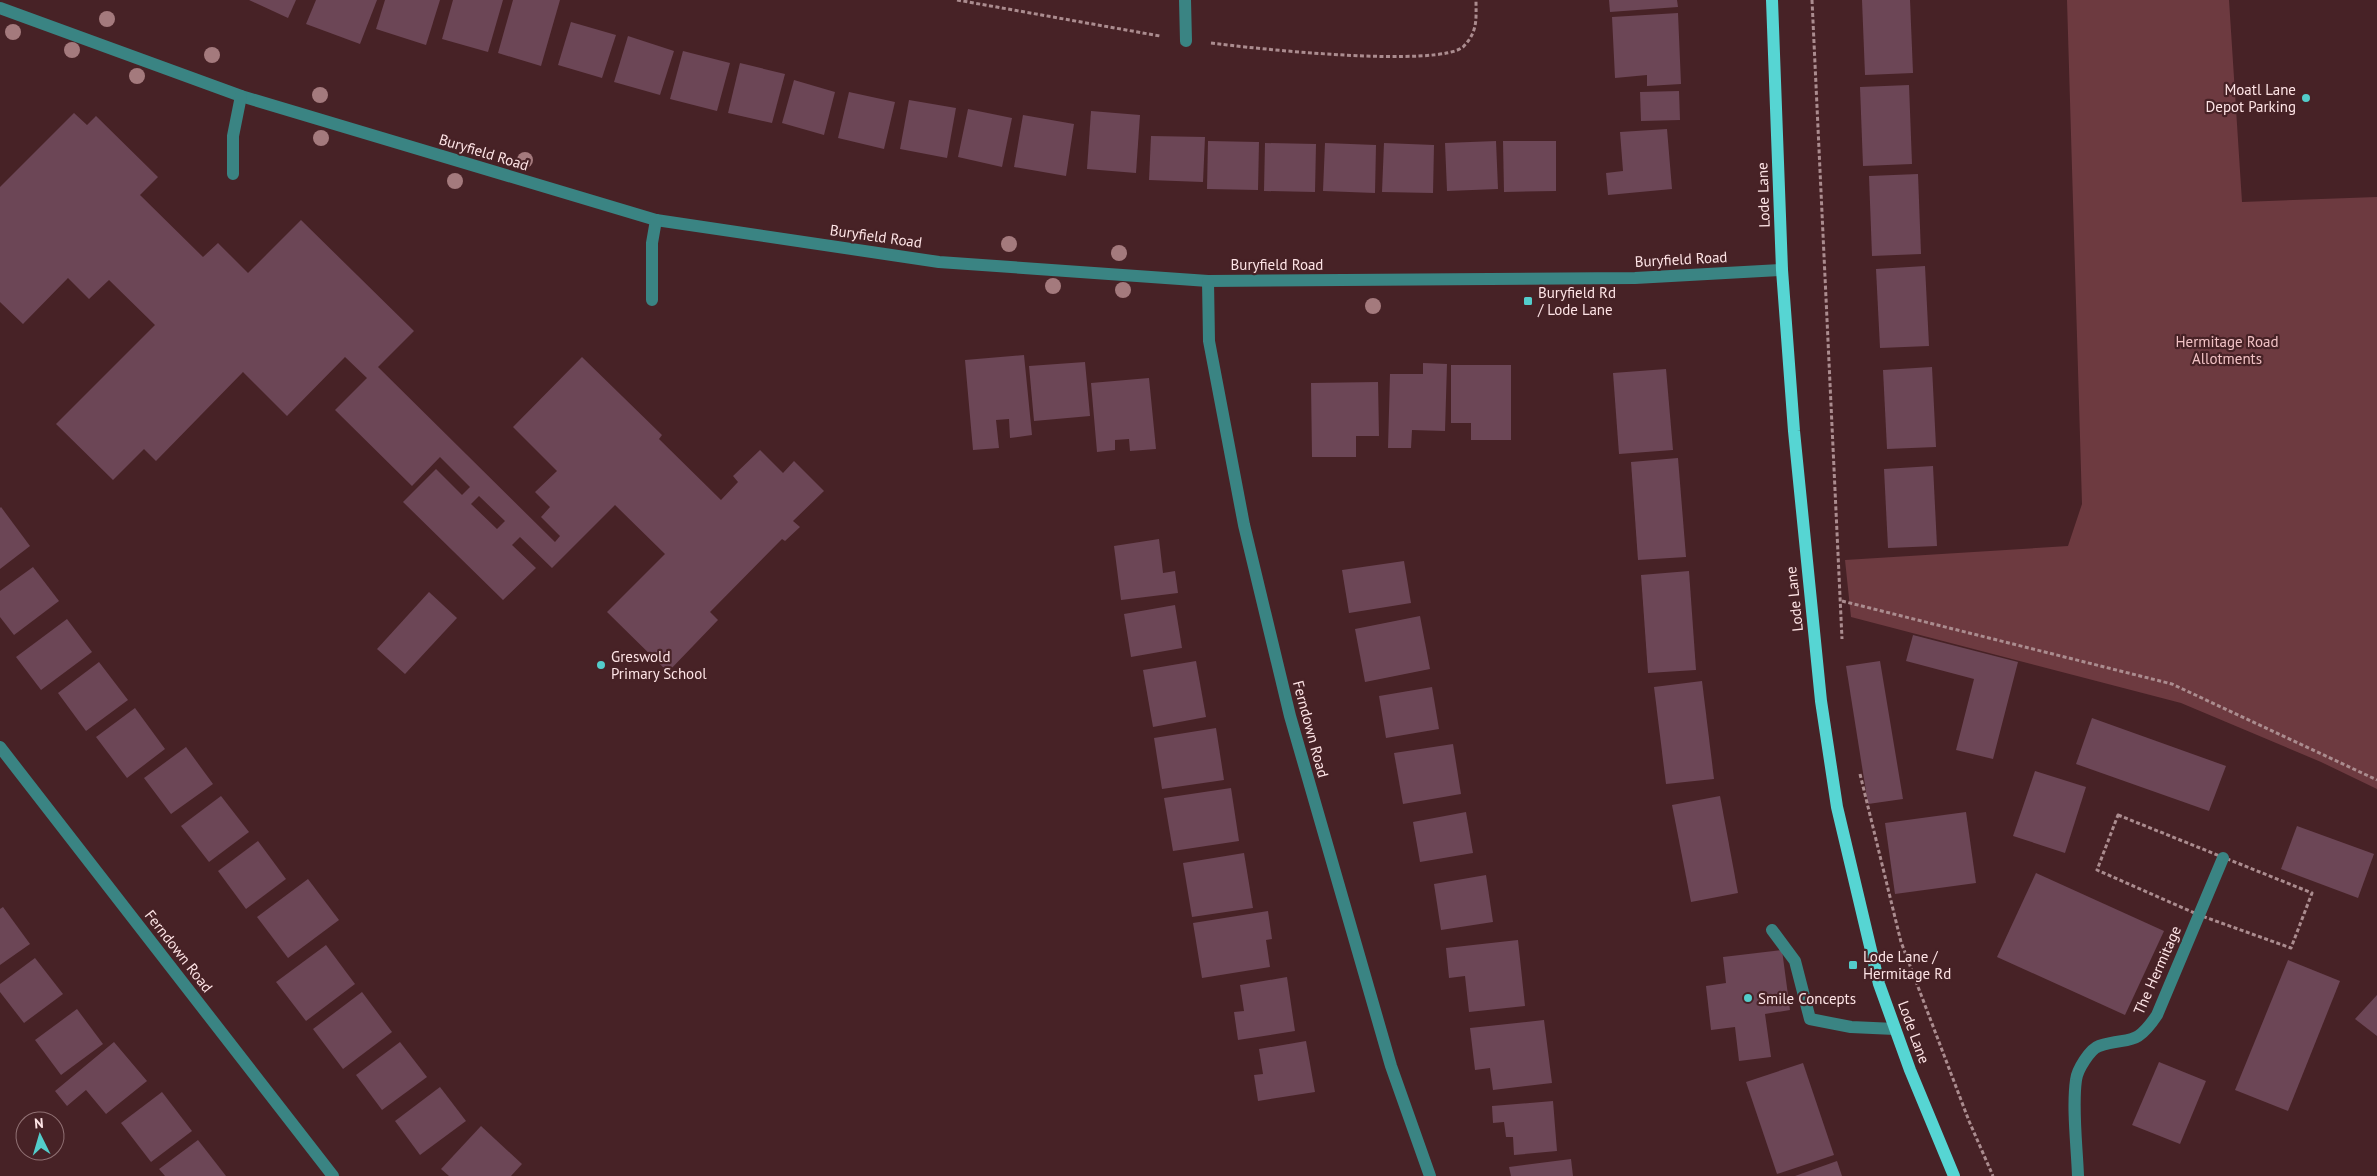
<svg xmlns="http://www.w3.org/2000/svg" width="2377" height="1176" viewBox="0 0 2377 1176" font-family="'PT Sans',sans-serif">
	<rect width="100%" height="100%" fill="#472226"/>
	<!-- green -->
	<path fill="#6d3a40" d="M2067,0h162l13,202 135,-5v592l-56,-27 -140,-59 -330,-86 -6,-57 223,-14 14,-42z"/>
	<!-- building -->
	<g fill="#6c4656" fill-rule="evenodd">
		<path d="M249,0h47l-8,18z"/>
		<path d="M316,0h61l-17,44 -54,-20z"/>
		<path d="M385,0h55l-14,45 -50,-16z"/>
		<path d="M453,0h50l-15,52 -46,-13z"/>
		<path d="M513,0h47l-19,66 -43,-13z"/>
		<path d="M1609,0h68l1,7 -68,5z"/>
		<path d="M1862,0h48l3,73 -48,2z"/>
		<path d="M1678,13l3,71 -34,2v-11l-32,3 -3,-61z"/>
		<path d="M571,22l45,13 -14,43 -44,-13z"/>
		<path d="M628,36l46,15 -14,44 -46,-13z"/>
		<path d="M683,51l47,12 -13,48 -47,-12z"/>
		<path d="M740,63l45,11 -13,49 -44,-10z"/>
		<path d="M794,80l41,12 -11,43 -42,-12z"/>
		<path d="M1909,85l3,79 -49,2 -3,-79z"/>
		<path d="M1679,91l1,29 -39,1 -1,-29z"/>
		<path d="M849,92l46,10 -11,47 -46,-11z"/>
		<path d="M909,100l47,8 -9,50 -47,-9z"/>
		<path d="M968,109l44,9 -10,49 -44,-10z"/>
		<path d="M1091,111l49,4 -4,58 -49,-4z"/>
		<path d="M74,113l13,12 9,-9 62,61 -18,18 63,62 15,-14 30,30 53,-53 113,111 -36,36 177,175 5,-6 -19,-19 9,-10 -15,-15 22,-21 -44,-44 69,-70 80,78 -3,4 62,61 17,-18 -5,-6 27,-26 23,23 11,-12 30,30 -31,30 7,6 -15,14 -3,-2 -72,73 8,8 -50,52 -61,-60 58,-58 -50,-49 -63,63 -32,-31 -8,8 24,23 -33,32 -100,-98 33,-33 26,26 8,-8 -30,-30 -28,29 -77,-76 32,-32 -22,-21 -58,59 -44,-44 -87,89 -12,-12 -31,31 -57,-56 99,-99 -46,-45 -20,19 -21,-21 -45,46 -23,-22v-115zM479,496l26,25 -8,8 -26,-25z"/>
		<path d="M1023,115l51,9 -8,52 -52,-9z"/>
		<path d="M1667,129l5,60 -64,6 -2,-22 17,-2 -3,-39z"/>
		<path d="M1151,136l54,1 -2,45 -54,-2z"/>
		<path d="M1208,141l51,1 -1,48 -51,-1z"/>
		<path d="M1496,141l2,48 -51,2 -2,-48z"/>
		<path d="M1503,141h53v50l-52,1z"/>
		<path d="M1265,143l51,1 -1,48 -51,-1z"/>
		<path d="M1325,143l51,2 -1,48 -52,-2z"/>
		<path d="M1384,143l50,2 -1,48 -51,-1z"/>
		<path d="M1918,174l3,80 -49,2 -3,-80z"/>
		<path d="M1925,266l4,80 -49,2 -4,-79z"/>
		<path d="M1024,355l8,80 -22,3 -1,-19 -13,1 3,28 -26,2 -8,-90z"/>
		<path d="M1085,362l5,54 -56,5 -5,-55z"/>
		<path d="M1423,363l24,1 -2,67 -33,-1 -1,18h-23l2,-74h33z"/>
		<path d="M1451,365h60v75h-40v-17h-20z"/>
		<path d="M1932,367l4,80 -49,2 -4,-79z"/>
		<path d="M1666,369l7,81 -54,4 -6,-81z"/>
		<path d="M1149,378l7,71 -26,2 -1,-12 -14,1v10l-18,2 -6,-69z"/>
		<path d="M1378,382l1,54h-23v21h-44l-1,-74z"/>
		<path d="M1678,458l8,99 -48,3 -7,-98z"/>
		<path d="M1933,466l4,80 -49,2 -4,-79z"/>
		<path d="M1,507l29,39 -30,23v-61z"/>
		<path d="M1159,539l4,34 12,-2 3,22 -57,7 -7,-54z"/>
		<path d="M1404,561l7,42 -62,10 -7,-43z"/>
		<path d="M33,567l26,34 -45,34 -14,-18v-26z"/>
		<path d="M1689,571l7,99 -48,3 -7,-98z"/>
		<path d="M429,592l28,26 -52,56 -28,-25z"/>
		<path d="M1175,605l7,43 -51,9 -7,-43z"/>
		<path d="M1420,616l10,53 -65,13 -10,-53z"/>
		<path d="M67,619l25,33 -51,38 -25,-33z"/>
		<path d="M1913,635l105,27 -25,97 -37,-9 18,-71 -68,-18z"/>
		<path d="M1196,661l10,56 -53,10 -10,-57z"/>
		<path d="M1880,661l23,138 -35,5 -22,-138z"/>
		<path d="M99,662l29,38 -42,31 -28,-38z"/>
		<path d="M1702,681l12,98 -48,5 -12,-97z"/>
		<path d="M1432,687l7,42 -53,9 -7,-42z"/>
		<path d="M135,708l30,41 -38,29 -31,-41z"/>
		<path d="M2092,718l134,48 -17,45 -133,-47z"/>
		<path d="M1216,728l8,52 -62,9 -8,-51z"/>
		<path d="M1453,744l8,50 -58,10 -9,-51z"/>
		<path d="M186,747l27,37 -42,30 -27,-36z"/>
		<path d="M2035,771l51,16 -21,66 -52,-17z"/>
		<path d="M1231,788l8,53 -66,10 -9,-53z"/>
		<path d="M221,796l28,36 -40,30 -28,-36z"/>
		<path d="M1720,796l18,97 -47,9 -19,-97z"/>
		<path d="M1466,812l7,41 -53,9 -7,-40z"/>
		<path d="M1966,812l10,71 -81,11 -10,-71z"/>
		<path d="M2297,826l77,28 -16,44 -77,-29z"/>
		<path d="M258,841l28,38 -40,30 -28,-38z"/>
		<path d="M1244,853l9,55 -61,9 -9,-54z"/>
		<path d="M2036,873l128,58 -39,84 -128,-58z"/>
		<path d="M1486,875l7,47 -52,8 -7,-46z"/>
		<path d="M308,879l31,41 -51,38 -31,-41z"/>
		<path d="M3,907l27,37 -30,21v-56z"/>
		<path d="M1268,911l4,28 -6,1 4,27 -68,11 -9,-55z"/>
		<path d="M1518,940l7,66 -56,6 -4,-36 -16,2 -3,-30z"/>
		<path d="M326,945l29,39 -49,37 -30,-39z"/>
		<path d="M1782,950l8,60 -25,4 6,43 -32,4 -4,-34 -24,3 -5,-44 20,-3 -3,-26z"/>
		<path d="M35,958l28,36 -39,29 -24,-31v-8z"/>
		<path d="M2288,960l52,21 -52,130 -53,-21z"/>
		<path d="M1287,977l8,54 -57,9 -4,-28 10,-1 -4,-26z"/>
		<path d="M362,992l30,40 -49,37 -30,-40z"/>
		<path d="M2377,995v41l-22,-17z"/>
		<path d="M77,1009l26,35 -42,31 -26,-35z"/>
		<path d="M1544,1020l8,63 -59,7 -3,-22 -15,2 -5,-42z"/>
		<path d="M1306,1041l9,51 -57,9 -4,-26 9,-1 -4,-25z"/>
		<path d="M114,1042l33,39 -41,33 -20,-24 -19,16 -12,-15z"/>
		<path d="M400,1042l27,35 -45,33 -26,-35z"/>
		<path d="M2159,1062l47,19 -26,63 -48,-19z"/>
		<path d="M1803,1063l31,92 -57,19 -31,-92z"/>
		<path d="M440,1087l26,34 -46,34 -25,-34z"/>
		<path d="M162,1092l30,39 -41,31 -30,-39z"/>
		<path d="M1553,1101l4,50 -43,4 -1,-18h-7l-2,-15 -11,1 -1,-17z"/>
		<path d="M481,1126l41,38 -11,12h-62l-8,-7z"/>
		<path d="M198,1140l28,36h-61l-6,-7z"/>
		<path d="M1571,1159l2,17h-62l-2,-9z"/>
		<path d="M1837,1161l5,15h-47z"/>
	</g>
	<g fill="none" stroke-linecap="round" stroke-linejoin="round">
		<!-- path -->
		<g stroke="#ab8c8f" stroke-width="3" stroke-dasharray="4 2.5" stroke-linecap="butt">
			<path d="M957,0l203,36"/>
			<path d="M1812,0l30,639"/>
			<path d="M1211,43c38,5 231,26 253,3 14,-15 12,-27 12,-46"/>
			<path d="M1842,601l330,83 205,96"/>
			<path d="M1860,774l41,168 68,179 24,55"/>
			<path d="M2118,815l194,78 -21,55 -92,-33 -102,-45z"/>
		</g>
		<!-- minor -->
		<g stroke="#3a8483" stroke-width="12">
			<path d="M1185,0l1,41"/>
			<path d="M0,8l241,88 415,124 283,42 269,19 427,-3 147,-8"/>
			<path d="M233,174v-38l8,-40"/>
			<path d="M1208,281l1,60 35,184 46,191 101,350 39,110"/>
			<path d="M652,300v-57l4,-23"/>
			<path d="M0,747l333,429"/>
			<path d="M1772,930l23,31 15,58 41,8 44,2"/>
			<path d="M2078,1176c-1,-29 -6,-68 -2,-96 1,-10 14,-31 23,-34 31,-10 36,2 58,-31l66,-157"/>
		</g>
		<!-- major -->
		<path stroke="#56d5d3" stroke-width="12" d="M1772,0l10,270 12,161 27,270 16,106 42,177 31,86 44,106"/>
	</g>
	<!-- trees -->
	<g fill="#a47a7d">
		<circle cx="107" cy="19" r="8"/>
		<circle cx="13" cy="32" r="8"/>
		<circle cx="72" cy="50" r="8"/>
		<circle cx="212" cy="55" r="8"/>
		<circle cx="137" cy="76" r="8"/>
		<circle cx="320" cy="95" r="8"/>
		<circle cx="321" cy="138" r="8"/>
		<circle cx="525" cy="160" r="8"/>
		<circle cx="455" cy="181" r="8"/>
		<circle cx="1009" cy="244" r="8"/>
		<circle cx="1119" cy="253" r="8"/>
		<circle cx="1053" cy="286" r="8"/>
		<circle cx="1123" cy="290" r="8"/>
		<circle cx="1373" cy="306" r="8"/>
	</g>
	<!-- markers -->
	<g fill="#53cdcb" stroke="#472226" stroke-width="2">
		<circle cx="2306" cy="98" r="5"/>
		<rect x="1523" y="296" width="10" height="10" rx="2.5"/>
		<circle cx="601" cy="665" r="5"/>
		<rect x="1848" y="960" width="10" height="10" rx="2.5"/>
		<circle cx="1748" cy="998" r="5"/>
	</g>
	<g text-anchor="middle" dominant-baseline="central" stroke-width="4.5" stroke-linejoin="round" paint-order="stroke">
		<!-- poi labels -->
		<g font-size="15" fill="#fee4e6" stroke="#472226" text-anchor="start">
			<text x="2296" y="89" text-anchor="end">Moatl Lane<tspan x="2296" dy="17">Depot Parking</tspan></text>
			<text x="1538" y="292">Buryfield Rd<tspan x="1538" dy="17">/ Lode Lane</tspan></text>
			<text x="611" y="656">Greswold<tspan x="611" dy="17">Primary School</tspan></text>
			<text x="1863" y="956">Lode Lane /<tspan x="1863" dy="17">Hermitage Rd</tspan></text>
			<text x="1758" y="998">Smile Concepts</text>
		</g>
		<!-- street labels -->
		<g font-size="15" fill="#fee4e6" stroke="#472226">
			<text transform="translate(484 152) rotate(17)">Buryfield Road</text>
			<text transform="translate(1763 195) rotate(-92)">Lode Lane</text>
			<text transform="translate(876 236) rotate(8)">Buryfield Road</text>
			<text transform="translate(1681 259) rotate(-3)">Buryfield Road</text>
			<text x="1277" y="264">Buryfield Road</text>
			<text transform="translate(1794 599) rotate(-96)">Lode Lane</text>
			<text transform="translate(1311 729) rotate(75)">Ferndown Road</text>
			<text transform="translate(179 951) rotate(52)">Ferndown Road</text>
			<text transform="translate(2157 970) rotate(-66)">The Hermitage</text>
			<text transform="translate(1914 1032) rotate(70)">Lode Lane</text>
		</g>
		<!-- park labels -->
		<g font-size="15" fill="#f1c2c5" stroke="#472226">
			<text x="2227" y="341">Hermitage Road<tspan x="2227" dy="17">Allotments</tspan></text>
		</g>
	</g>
	<!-- north arrow -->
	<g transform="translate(40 1136) rotate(355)"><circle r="24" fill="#472226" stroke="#907073"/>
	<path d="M0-4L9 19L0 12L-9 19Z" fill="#53cdcb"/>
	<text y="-8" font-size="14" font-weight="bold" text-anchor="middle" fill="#fee4e6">N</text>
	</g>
</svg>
